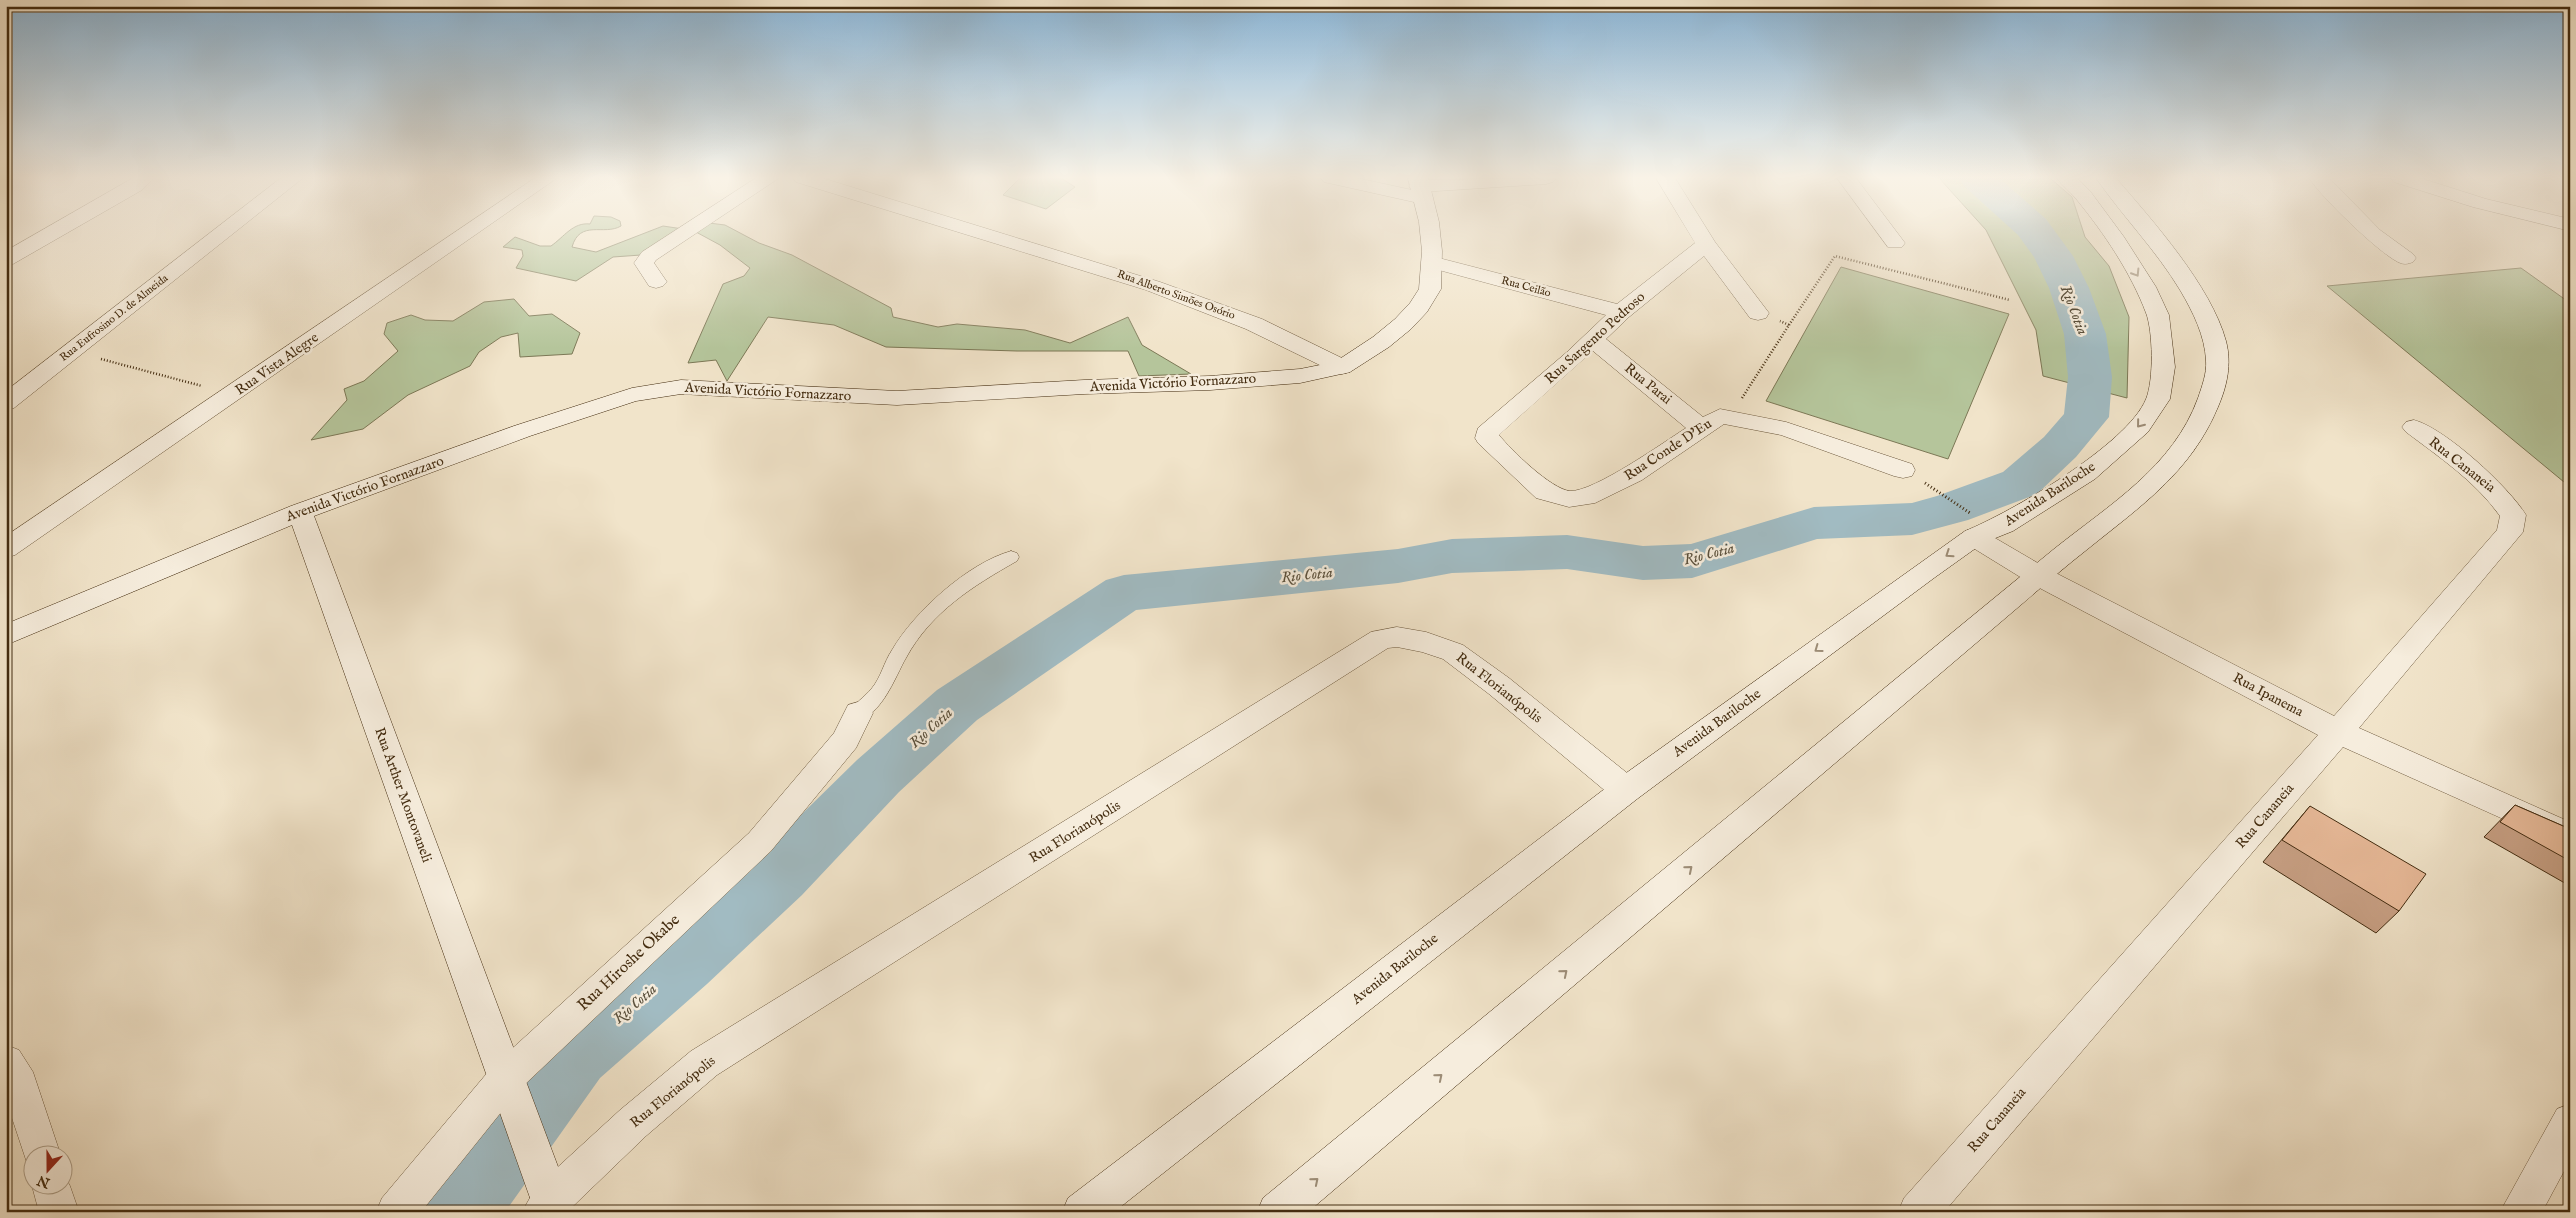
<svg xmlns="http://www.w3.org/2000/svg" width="2576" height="1218" viewBox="0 0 2576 1218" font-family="'IM FELL English',serif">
	<rect width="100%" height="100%" fill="#f1e4ca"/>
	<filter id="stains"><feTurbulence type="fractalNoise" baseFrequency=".004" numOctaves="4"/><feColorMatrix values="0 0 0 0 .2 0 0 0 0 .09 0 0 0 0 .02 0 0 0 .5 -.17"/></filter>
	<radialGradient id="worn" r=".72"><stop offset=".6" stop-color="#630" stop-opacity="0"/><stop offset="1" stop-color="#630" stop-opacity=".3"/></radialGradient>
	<!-- green -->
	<g fill="#b5c59b" stroke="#7c7856">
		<path d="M1020,178h41l14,9 -29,22 -43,-14z"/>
		<path d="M1939,178h111l22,19 13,40 24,29 20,51 -2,81 -84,-22 -7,-46 -50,-100z"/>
		<path d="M594,216l17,1 9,4 1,5c-17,10 -41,-7 -49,21l24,5 67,-26 20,3 -42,26 -28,2 -37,24 -60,-13 7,-12 -1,-6 -19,-3 12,-10 25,9h11c13,-9 22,-24 39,-22z"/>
		<path d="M709,223l16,2 34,18 33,12 99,53 2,9 45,10 19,-3 68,6 45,13 58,-26 14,28 49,29 -52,2 -11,-25h-111l-131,-4 -52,-22 -66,-8 -41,64 -11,-21 -28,3 35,-79 21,-8 6,-8 -30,-23 -24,-13z"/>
		<path d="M1841,267l168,47 -61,145 -182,-58z"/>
		<path d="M2521,268l49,35v184l-243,-201z"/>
		<path d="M514,299l15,17 23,-2 28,19 -8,21 -52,3 -2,-24 -17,4 -22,15 -9,14 -62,29 -45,34 -52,11 36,-40 -3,-11 20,-8 34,-30 -14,-17 3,-11 24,-8 14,5 28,1 31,-19z"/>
	</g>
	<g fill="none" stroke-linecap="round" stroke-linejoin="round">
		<!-- river -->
		<path fill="#a1bbc2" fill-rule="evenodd" d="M1959,178h40l47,41 27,37 16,32 17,46 6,43 -3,40 -33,40 -39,37 -69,26 -56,15 -95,4 -125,39 -49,2 -76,-11 -115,4 -54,10 -262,27 -159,110 -78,72 -97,103 -95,89 -107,94 -95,134h-83l11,-26 119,-154 109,-90 97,-85 99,-97 80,-70 169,-110 18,-5 274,-26 54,-10 115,-4 76,11 48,-2 123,-37 98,-4 25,-7 66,-24 41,-35 20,-23 4,-37 -4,-43 -15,-46 -15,-31 -16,-22 -54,-49z"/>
		<!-- lane casing -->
		<g stroke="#6e5a3e" stroke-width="1">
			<path id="lane" d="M1011,551l6,2 2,4 -2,4c-44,25 -86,51 -111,97 -10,17 -28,68 -55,60l-2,-5c5,-10 16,-16 23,-25 9,-11 12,-26 20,-38 22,-38 76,-87 119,-99z"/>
		</g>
		<!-- street casing -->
		<g stroke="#6e5a3e" stroke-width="1">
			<g id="street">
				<path d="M133,178h21l-12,12 -129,74 -7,2v-15z"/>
				<path d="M281,178h22l-289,230 -8,2v-19z"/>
				<path d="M535,178h22l-542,377 -9,3v-22z"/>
				<path d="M756,178h23l-123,82 -2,3 13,19 -4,4 -7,2 -7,-2 -15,-23 8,-11z"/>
				<path d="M793,178h29l338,104 102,37 88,43 3,5 -3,5 -8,2 -8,-2 -88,-43 -100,-39 -350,-108z"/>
				<path d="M1321,178h36l55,12 -3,-4 3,-4 7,-2 137,-2 -3,4 -7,2 -125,8 9,2 3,4 -3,4 -7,2 -99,-22z"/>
				<path d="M1656,178h19l40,64 54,71 -3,5 -8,2 -8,-2 -46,-62 -75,61 -23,22 97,78 17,-8 66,13 126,42 3,6 -3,6 -9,2 -9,-2 -113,-41 -57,-11 -82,56 -47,23 -26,4 -33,-9 -58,-55 -3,-5 3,-10 89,-76 39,-37 -182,-49 -3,-4 3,-4 7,-2 186,48 78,-61zM1593,351l93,77c-22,14 -92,64 -116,63 -19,-2 -59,-41 -71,-56z"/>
				<path d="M1837,178h19l49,65 -3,4h-14z"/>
				<path d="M2309,178h20l51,52 33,24 3,4 -3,4c-5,2 -9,3 -15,0 -20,-10 -77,-65 -89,-84z"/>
				<path d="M2391,178h29l66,21 84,20v12l-97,-24 -79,-25z"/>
				<path d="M2414,420c31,8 95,67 112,95l-3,17 -164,196 211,94v27l-227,-102 -399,465h-46l6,-14 414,-463 -288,-152 -65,-40 -4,-6 4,-6 9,-3 9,3 65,38 286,147 163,-186 3,-14c-25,-35 -61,-59 -94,-84l-4,-5 4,-5z"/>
				<path d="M1397,627l29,5 37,13 46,33 128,103 5,9 -5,9 -11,3 -11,-3 -126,-105 -46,-35 -21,-7 -25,-5 -9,1 -671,427 -71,61 -79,76h-45l14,-25 84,-77 71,-59 680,-419z"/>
				<path d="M858,702l10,3 5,8 -17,35 -85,103 -252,239 -98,122h-45l6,-14 111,-132 256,-233 85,-100 14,-28z"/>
				<path d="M6,1045l13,5 14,22 28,84h-29v15l-3,-2 -23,-69z"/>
				<path d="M2570,1104v56l-28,52h-42l57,-103z"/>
				<path d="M62,1171l8,15 9,26h-40l-7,-26v-2l30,2z"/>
			</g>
		</g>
		<!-- secondary casing -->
		<g stroke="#432c10" stroke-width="1">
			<g id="secondary">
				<path d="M1408,178h20l11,44 3,29 -1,38 -14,23 -16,17 -22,18 -39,25 -50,11 -90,7 -126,4 -187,11 -216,-11 -45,7 -106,35 -216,80 261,696h-40l-243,-687 -286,120v-21l285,-118 223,-80 118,-38 49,-8 216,11 187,-11 126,-4 90,-7 35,-7 38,-25 22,-18 15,-16 9,-14 3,-38 -3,-29z"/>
				<path d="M2057,178h20l13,13 34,46 32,50 13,28 6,52 -5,32 -22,33 -53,47 -82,52 -30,12 -49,35 -297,221 -523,413h-52l6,-14 547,-417 350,-250c45,-18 163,-87 181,-132 8,-19 7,-68 0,-86 -15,-40 -42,-80 -69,-113 -6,-8 -15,-14 -20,-22z"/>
				<path d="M2096,178h20c37,43 95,108 110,163 6,23 1,45 -8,66 -27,65 -77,99 -129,141 -23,18 -45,37 -67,56l-714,608h-51l6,-14 791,-649c55,-44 119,-82 144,-151 4,-12 9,-25 8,-37 -1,-25 -13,-49 -26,-71 -24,-40 -57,-73 -84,-112z"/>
			</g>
		</g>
		<!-- path-far1 -->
		<g stroke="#432c10" stroke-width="2.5" stroke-dasharray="1 2" stroke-linecap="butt">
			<path d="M1789,325l46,-69 175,44"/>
			<path d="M101,359l101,27"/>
			<path d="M1742,398l47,-73 -9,-4"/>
		</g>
		<!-- path -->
		<path stroke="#432c10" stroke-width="3" stroke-dasharray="1 2.5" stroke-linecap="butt" d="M1925,483l45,30"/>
		<!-- lane -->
		<use href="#lane" fill="#f6eddd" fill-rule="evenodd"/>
		<!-- street -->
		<use href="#street" fill="#f6eddd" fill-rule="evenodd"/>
		<!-- secondary -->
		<use href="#secondary" fill="#f6eddd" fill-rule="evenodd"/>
	</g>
	<!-- wall -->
	<g fill="#c79f83" stroke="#432c10">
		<path d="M2515,805l55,24v57l-86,-49z"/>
		<path d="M2310,806l89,105 -23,22 -113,-71z"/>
	</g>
	<!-- building -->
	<g fill="#e7b998" stroke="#432c10">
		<path d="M2515,805l55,24v32l-70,-39z"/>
		<path d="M2310,806l116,68 -27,37 -117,-71z"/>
	</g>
	<!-- one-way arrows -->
	<defs><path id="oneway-chevron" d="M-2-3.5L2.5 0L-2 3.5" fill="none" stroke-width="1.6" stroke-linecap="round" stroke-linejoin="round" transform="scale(1.25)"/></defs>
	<g stroke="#9c8c76">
		<use href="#oneway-chevron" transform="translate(2136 273) rotate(58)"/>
		<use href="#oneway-chevron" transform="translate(2140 424) rotate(129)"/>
		<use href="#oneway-chevron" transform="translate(1949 554) rotate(146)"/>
		<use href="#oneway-chevron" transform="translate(1818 649) rotate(144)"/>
		<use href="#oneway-chevron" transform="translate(1689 869) rotate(-40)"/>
		<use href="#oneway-chevron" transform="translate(1564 973) rotate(-40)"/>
		<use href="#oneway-chevron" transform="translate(1439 1077) rotate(-40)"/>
		<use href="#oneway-chevron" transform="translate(1315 1181) rotate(-40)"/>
	</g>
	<!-- sky -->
	<linearGradient id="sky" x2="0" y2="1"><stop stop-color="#8bb7d9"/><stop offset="0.51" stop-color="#f9f3e7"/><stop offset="1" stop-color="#f9f3e7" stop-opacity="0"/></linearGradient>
	<rect width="2576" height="348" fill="url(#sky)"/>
	<g text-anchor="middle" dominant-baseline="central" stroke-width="5" stroke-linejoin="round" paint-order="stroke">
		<!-- far-street labels -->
		<g font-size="11" fill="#432c10" stroke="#f6eddd">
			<text transform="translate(1526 287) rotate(15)">Rua Ceilão</text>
			<text transform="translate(1176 295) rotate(20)">Rua Alberto Simões Osório</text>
			<text transform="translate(114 318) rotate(-38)">Rua Eufrosino D. de Almeida</text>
		</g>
		<!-- street labels -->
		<g font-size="14" fill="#432c10" stroke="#f6eddd">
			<text transform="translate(1595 338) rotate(-42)">Rua Sargento Pedroso</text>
			<text transform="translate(277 364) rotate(-35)">Rua Vista Alegre</text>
			<text transform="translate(1173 383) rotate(-3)">Avenida Victório Fornazzaro</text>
			<text transform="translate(1648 384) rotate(39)">Rua Parai</text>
			<text transform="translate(768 392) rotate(3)">Avenida Victório Fornazzaro</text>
			<text transform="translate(1668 450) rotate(-33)">Rua Conde D'Eu</text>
			<text transform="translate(2462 465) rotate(38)">Rua Cananeia</text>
			<text transform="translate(365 489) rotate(-20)">Avenida Victório Fornazzaro</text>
			<text transform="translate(2050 494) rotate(-33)">Avenida Bariloche</text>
			<text transform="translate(1499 688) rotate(38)">Rua Florianópolis</text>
			<text transform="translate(2268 695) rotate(28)">Rua Ipanema</text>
			<text transform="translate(1717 723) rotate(-36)">Avenida Bariloche</text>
			<text transform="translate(403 795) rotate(70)">Rua Arther Montovaneli</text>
			<text transform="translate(2265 816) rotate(-49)">Rua Cananeia</text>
			<text transform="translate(1075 832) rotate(-32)">Rua Florianópolis</text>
			<text transform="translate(1395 969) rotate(-38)">Avenida Bariloche</text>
			<text transform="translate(673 1092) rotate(-39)">Rua Florianópolis</text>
			<text transform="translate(1997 1120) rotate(-49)">Rua Cananeia</text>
		</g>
		<!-- water labels -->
		<g font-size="15" font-style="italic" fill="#5a503c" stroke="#f6eddd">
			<text transform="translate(2074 310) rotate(69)">Rio Cotia</text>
			<text transform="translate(1709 554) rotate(-14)">Rio Cotia</text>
			<text transform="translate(1307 575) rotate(-6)">Rio Cotia</text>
			<text transform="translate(931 728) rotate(-42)">Rio Cotia</text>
			<text transform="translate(635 1004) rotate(-41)">Rio Cotia</text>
		</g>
		<!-- near-street labels -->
		<g font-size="16" fill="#432c10" stroke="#f6eddd">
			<text transform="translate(629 963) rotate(-43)">Rua Hiroshe Okabe</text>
		</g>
	</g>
	<!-- margin -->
	<rect width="2576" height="1218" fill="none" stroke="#f1e4ca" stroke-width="25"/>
	<rect x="8" y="8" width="2561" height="1203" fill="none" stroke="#432c10" stroke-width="2.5"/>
	<rect x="12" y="12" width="2551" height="1193" fill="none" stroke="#432c10"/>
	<!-- north arrow -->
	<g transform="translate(48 1170) rotate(201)"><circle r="24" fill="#f6eddd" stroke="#aea08b"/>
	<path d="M0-4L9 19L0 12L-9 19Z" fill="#8f2418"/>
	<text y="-8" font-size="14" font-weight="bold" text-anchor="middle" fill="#432c10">N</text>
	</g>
	<rect width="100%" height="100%" filter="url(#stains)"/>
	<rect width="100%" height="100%" fill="url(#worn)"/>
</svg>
